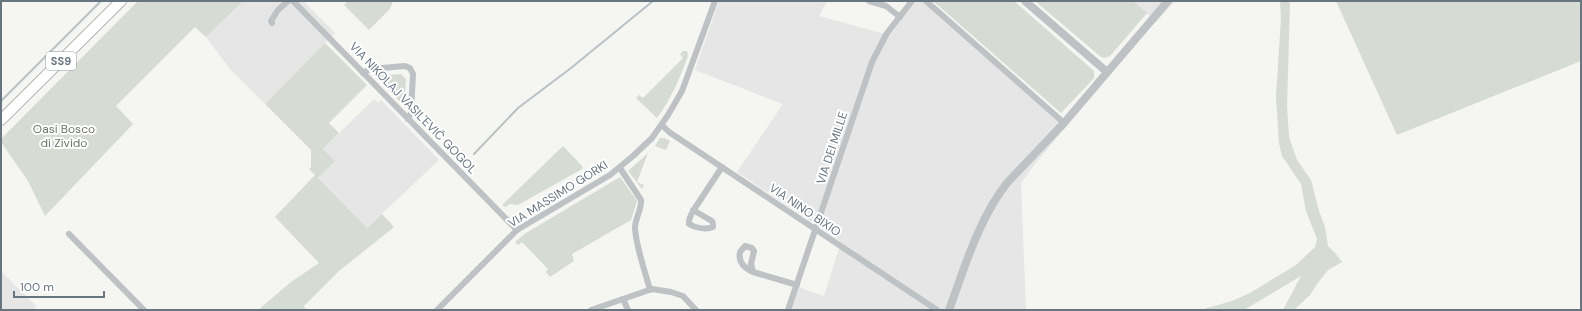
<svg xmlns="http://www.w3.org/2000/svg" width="1582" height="311" viewBox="0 0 1582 311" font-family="'DM Sans',sans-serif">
	<rect width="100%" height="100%" fill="#f5f5f2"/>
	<!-- built -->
	<g fill="#e5e6e5">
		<path d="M243,1h60l32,32 -70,71 -35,-35 -24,-32z"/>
		<path d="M719,1h108l-8,15 70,19 27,-34h6l143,127 -30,36 -14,19 5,127h-236l8,-23 26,9 17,-54 -104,-70 46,-68 -88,-34z"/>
		<path d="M1133,1h42l-19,21z"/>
		<path d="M374,99l4,4 3,-3 58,60 -72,68 -49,-50 16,-17 -11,-12z"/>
		<path d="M1,271l36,36 -4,3h-32z"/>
	</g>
	<!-- green -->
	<g fill="#d6dbd3">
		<path d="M138,1h105l-37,36 -11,-10 -79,79 17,18 -88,92 -17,-35 -27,-39v-3z"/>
		<path d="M348,1h45l-3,8 -21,21 -25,-25z"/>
		<path d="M933,1h81l80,70v7l-33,35z"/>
		<path d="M1035,1h98l14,12 -37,43 -5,2 -4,-1z"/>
		<path d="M1280,1h9l1,3 -3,102 2,31 8,23 14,20 8,31 6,16 3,19 8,8 6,8 -14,8 -11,14 -7,11 -16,15h-11l18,-34 -57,34h-44l32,-9 18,-8 46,-28 19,-18 2,-8 -11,-28 -5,-27 -19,-28 -3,-13 -3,-46 5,-79z"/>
		<path d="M1336,1h245v60l-184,74z"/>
		<path d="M325,43l42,42 -38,38 10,10 -16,16 12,12 -17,17 49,50 15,-14 12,13 -55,44 -35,35 2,4h-48l33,-28 28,-19 -44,-46 40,-42 -6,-6 2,-2v-17l-46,-46z"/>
		<path d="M683,51h4l1,5c-8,22 -17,43 -31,62l-21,-20 3,-3 4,3 40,-40 -3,-4z"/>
		<path d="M401,74l5,5 -2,27 -28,-30z"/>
		<path d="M660,138h4l6,3 -4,9 -11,-4z"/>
		<path d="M563,146l20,21 -1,2 -64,36 -8,-1 -5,3 -3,-2z"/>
		<path d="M648,153l-11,29 7,3 -2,4 -14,-18z"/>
		<path d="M620,177l17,24 -6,19 -59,34 2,7 -24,16 -4,-5 2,-3 -26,-27 -4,3 -3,-3 11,-9z"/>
	</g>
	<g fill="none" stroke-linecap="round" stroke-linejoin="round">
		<!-- stream -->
		<g stroke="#b8c1c5" stroke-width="2">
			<path d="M1,101l100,-100"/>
			<path d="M474,154l44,-46 53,-40 82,-67"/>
		</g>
		<!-- primary casing -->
		<g stroke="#b2b6b9" stroke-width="12">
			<path id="primary" d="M1,120l120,-119"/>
		</g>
		<!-- minor -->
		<g stroke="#bec2c5" stroke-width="6">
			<path d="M293,1l224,229"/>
			<path d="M869,1l17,5 14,11"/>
			<path d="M926,1l138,122"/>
			<path d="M272,23l-1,-2 7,-11 10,-9"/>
			<path d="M363,73l7,-4 35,-3 5,2 3,6 -2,39 -3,6"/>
			<path d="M662,125l7,7 268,178"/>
			<path d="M620,168l21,32c1,9 -6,18 -6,28 1,19 10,43 15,62"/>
			<path d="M693,210l19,11 1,3v3c-7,3 -18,1 -24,-3 -1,-6 3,-11 6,-16l27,-41"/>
			<path d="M69,234l75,76"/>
			<path d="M753,272c-9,-4 -15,-10 -13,-20l5,-6 7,2 2,3 -3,13 2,8 44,13"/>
			<path d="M623,299l5,11"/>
			<path d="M437,310l80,-80 93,-55 23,-19 19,-18 16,-23 14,-24 33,-90"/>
			<path d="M591,310l61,-21 19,3 12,4 13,14"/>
			<path d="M788,310l84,-248 15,-29 25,-32"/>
		</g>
		<!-- tertiary -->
		<g stroke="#bec2c5" stroke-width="8">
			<path d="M1025,1l82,71"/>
			<path d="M949,310c16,-43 29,-90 58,-127l57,-60 104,-122"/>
		</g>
		<!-- primary -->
		<use href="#primary" stroke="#fff" stroke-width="10"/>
	</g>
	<g text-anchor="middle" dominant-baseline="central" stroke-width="4" stroke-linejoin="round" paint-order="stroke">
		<!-- shield labels -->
		<rect fill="#fff" stroke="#959ea6" stroke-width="1" x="46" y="52" width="30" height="18" rx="3"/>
		<g font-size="11" font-weight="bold" fill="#677580">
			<text x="61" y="61">SS9</text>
		</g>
		<!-- street labels -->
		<g font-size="12" fill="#677580" stroke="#fff">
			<text transform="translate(413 108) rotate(46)">VIA NIKOLAJ VASIL'EVIČ GOGOL</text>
			<text transform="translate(832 148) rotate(-72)">VIA DEI MILLE</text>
			<text transform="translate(558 194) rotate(-32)">VIA MASSIMO GORKI</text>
			<text transform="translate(805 210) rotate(34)">VIA NINO BIXIO</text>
		</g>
		<!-- park labels -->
		<g font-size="12" fill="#697765" stroke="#fff">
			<text x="64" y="129">Oasi Bosco<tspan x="64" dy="14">di Zivido</tspan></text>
		</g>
	</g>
	<!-- border -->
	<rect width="1582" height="311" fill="none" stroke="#677580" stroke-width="4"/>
	<!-- scale -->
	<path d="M14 291v6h90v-6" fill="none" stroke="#677580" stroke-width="2"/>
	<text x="20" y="291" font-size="12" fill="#677580" stroke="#ffffff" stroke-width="3" paint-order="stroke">100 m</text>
</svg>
